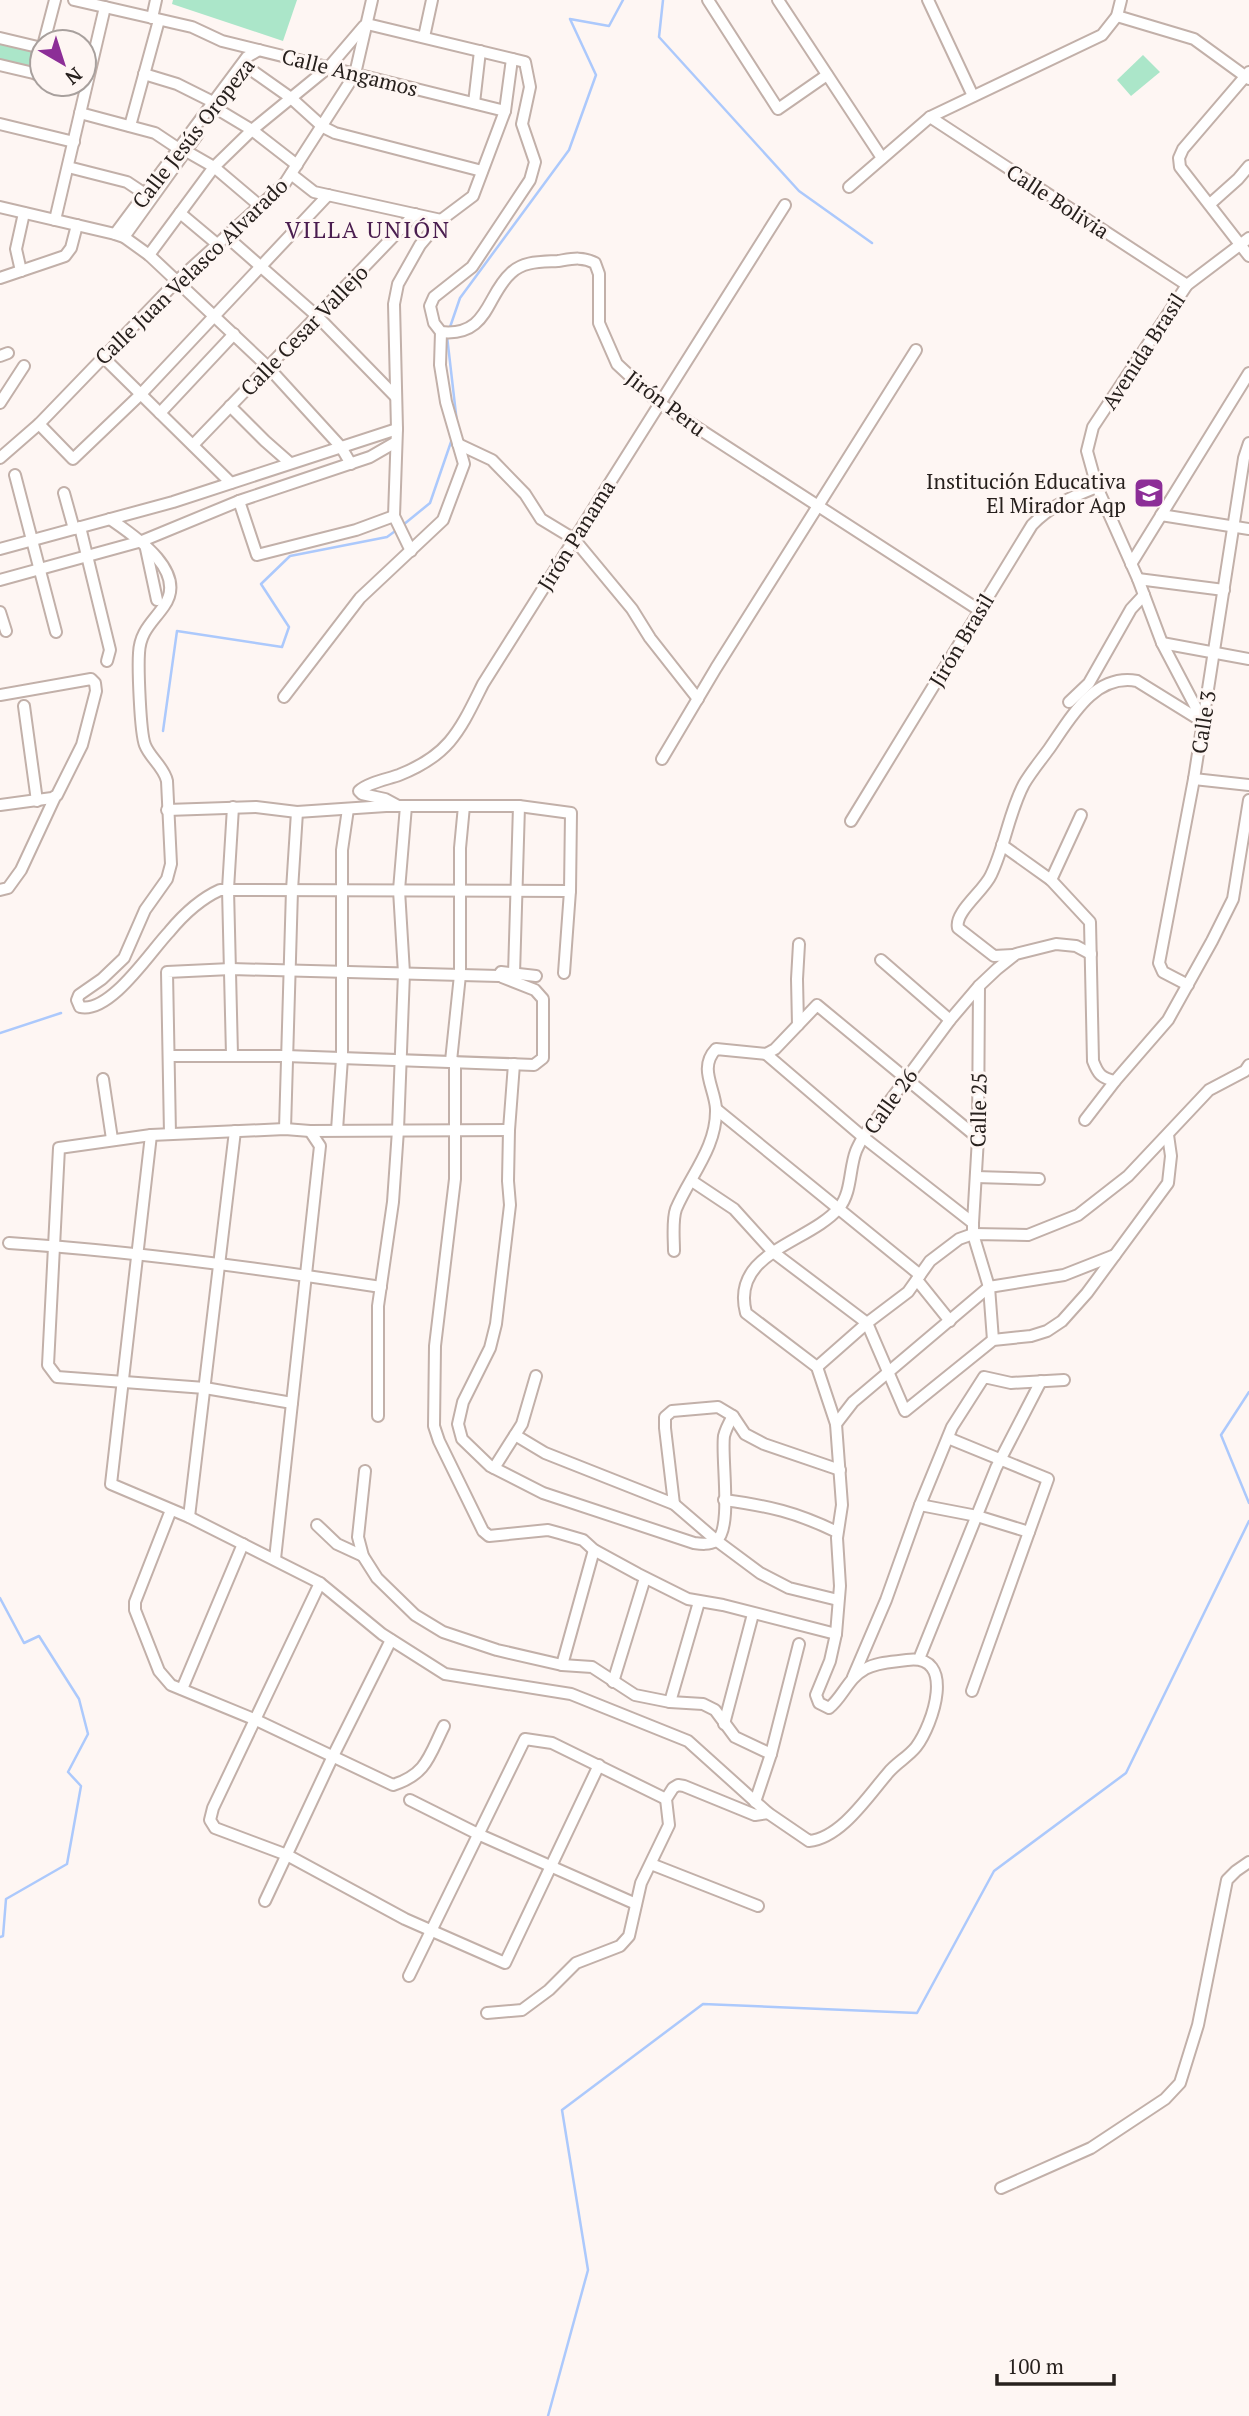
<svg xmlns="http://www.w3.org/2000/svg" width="1249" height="2416" viewBox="0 0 1249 2416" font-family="'PT Serif',serif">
	<rect width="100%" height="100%" fill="#fef6f3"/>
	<!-- green -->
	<g fill="#abe6c9">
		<path d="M173,0h124l-14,41 -111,-37z"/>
		<path d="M0,43l33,7 -4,18 -29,-8z"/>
		<path d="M1143,55l17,17 -29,24 -14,-16z"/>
	</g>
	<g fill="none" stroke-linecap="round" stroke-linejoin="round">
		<!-- stream -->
		<g stroke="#acc9fc" stroke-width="2.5">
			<path d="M663,0l-4,37 140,154 73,52"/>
			<path d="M449,330l11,-32 109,-148 27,-75 -26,-56 39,7 14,-26"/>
			<path d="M447,336l10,87"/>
			<path d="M403,525l27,-22 22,-64"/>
			<path d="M163,731l14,-100 105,16 7,-20 -28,-43 29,-28 97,-19 11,-8"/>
			<path d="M0,1033l61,-20"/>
			<path d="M1249,1392l-28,43 28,68"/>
			<path d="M0,1598l24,45 15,-7 40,63 9,35 -20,38 13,14 -14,78 -61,35 -3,37 -3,1"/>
			<path d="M548,2416l40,-146 -26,-160 141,-106 214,9 77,-142 132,-98 123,-252"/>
		</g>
		<!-- minor casing -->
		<g stroke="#c2b0a9" stroke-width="14">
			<g id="minor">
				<path d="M74,0l118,27 30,14 283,70"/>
				<path d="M708,0l70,109 49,-34"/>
				<path d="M778,0l104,158"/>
				<path d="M928,0l45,96"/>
				<path d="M1117,16l77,23 55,40"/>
				<path d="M152,18l4,-18"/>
				<path d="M367,24l158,38 5,25 -8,37 13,38 -5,18 -58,87 -38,30 -4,9 4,17 7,9c48,5 45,-37 70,-59 12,-12 30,-11 47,-12 13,-2 24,-5 37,2l4,11v49l18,41 42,39 320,207"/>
				<path d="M424,37l8,-37"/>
				<path d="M0,38l42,10"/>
				<path d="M44,42l11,-42"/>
				<path d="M0,65l42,10"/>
				<path d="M247,67l44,31 32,29 12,6 147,38"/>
				<path d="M1249,72l-66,77 -4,9 1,9 69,89"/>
				<path d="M36,74l6,-23"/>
				<path d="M144,74l33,10 36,18"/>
				<path d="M474,103l6,-52"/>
				<path d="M217,109l35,21 45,35"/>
				<path d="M80,113l75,20 24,16"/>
				<path d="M930,117l257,168"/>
				<path d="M0,124l74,18"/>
				<path d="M130,126l29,-106"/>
				<path d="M186,151l28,16 46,39"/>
				<path d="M68,167l59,15 18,12"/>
				<path d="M291,174l23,18 127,28"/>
				<path d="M849,187l81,-70 172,-82 15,-19 4,-16"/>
				<path d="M1210,204l28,-25 11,-13"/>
				<path d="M0,207l115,27 9,3 25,18 119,112 73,80 10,17"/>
				<path d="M180,213l37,31"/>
				<path d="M55,220l50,-213"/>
				<path d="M115,234l132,-177 12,-7"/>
				<path d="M226,236l91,80 79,81"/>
				<path d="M124,237l74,-103"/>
				<path d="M149,255l65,-88 38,-37 77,-63 35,-41"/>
				<path d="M21,271l-5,-22 8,-36"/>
				<path d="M0,278l65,-22 6,-8 6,-23"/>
				<path d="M0,356l8,-3"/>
				<path d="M103,357l128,126"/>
				<path d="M0,403l24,-37"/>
				<path d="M230,406l35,35 25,22"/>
				<path d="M160,413l74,-79"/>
				<path d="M39,424l34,35 68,-65 187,-199"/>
				<path d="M458,444l34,16 33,34 16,25 33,20 58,70 18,29 48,61"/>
				<path d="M193,445l222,-231"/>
				<path d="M0,458l39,-34 138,-143 108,-98 70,-109 17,-74"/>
				<path d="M15,475l41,157"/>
				<path d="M64,493l10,36"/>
				<path d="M239,501l18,54 99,-25 38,-14"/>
				<path d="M1161,515l88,14"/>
				<path d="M110,519c23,16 79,52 54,87 -11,16 -24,25 -25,47 -1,15 1,79 6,92 5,13 19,22 22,36l4,83 -4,15 -22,31 -21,48 -22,21 -23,16 -2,5 3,7c30,7 70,-55 89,-75 14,-17 31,-33 51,-42l350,1"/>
				<path d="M80,527l30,123 -3,11"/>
				<path d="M145,544l12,56"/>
				<path d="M0,549l173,-47 224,-73"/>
				<path d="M411,551l-17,-35 3,-87 -3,-125 4,-20 22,-39 21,-25 32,-24 32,-85 7,-52"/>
				<path d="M1131,564l118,-191"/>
				<path d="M1138,579l86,11"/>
				<path d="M0,580l142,-39 97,-40 131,-44 26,-15"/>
				<path d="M0,612l6,19"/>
				<path d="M1162,643l87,16"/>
				<path d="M0,695l91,-16 4,4 1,8 -14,54 -25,50 -5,3 -52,7"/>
				<path d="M284,697l76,-99 83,-78 21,-56 -18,-62 -6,-37 1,-33"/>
				<path d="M1069,702l20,-19 42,-74 13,-14"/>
				<path d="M24,706l13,95"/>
				<path d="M1203,721l-41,-78 -24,-64 -41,-92 -10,-36 6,-24 94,-142 62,-47"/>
				<path d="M662,759l54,-91 200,-318"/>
				<path d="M1194,779l55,6"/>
				<path d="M398,806l-13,-7 -23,-5 -3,-3c8,-8 29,-12 40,-16 51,-20 61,-45 84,-91l302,-479"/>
				<path d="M167,810l89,-3 41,5 89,-6h133l52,7 -1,78 -6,82"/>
				<path d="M851,821l181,-296c19,-20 40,-28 65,-38"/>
				<path d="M1002,845l49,35 39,42 3,139c5,13 8,17 22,20l53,-61 44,-79 21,-42 16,-99"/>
				<path d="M1051,880l30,-65"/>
				<path d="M0,890l8,-2 13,-18 34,-73"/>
				<path d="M1013,955l-19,1 -36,-28c-4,-16 26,-37 33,-53 14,-29 18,-63 33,-91 7,-12 17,-24 25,-35 21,-30 45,-76 88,-68l63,39"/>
				<path d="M881,960l69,60"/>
				<path d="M514,974l5,-168"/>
				<path d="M1188,985l-25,-13 -4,-9 35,-184 50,-321 5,-15"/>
				<path d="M979,986l-1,152 -5,85v11l16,53 4,53"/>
				<path d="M798,1025l-1,-46 2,-35"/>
				<path d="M766,1054l97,83 110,86"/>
				<path d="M232,1055l-4,-166 5,-82"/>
				<path d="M170,1056h116l248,9 9,-7v-59l-8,-9 -33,-13"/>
				<path d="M451,1061l9,-86v-127l4,-42"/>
				<path d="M455,1062v117l-20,167 -1,80 5,15 44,90 6,5 59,-6 11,3 24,7 11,10 44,24 50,25 35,6 113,29"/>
				<path d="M514,1064l-5,66 -1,51 2,24 -14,119 -6,24 -27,54 -5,22 4,15 28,27 53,27 151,50c7,1 15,2 22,-2 17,-11 5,-83 8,-105 2,-8 5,-13 9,-20"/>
				<path d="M103,1079l9,60"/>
				<path d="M716,1109l204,166"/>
				<path d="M1085,1120l30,-39"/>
				<path d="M285,1129l7,-239 5,-78"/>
				<path d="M337,1130l5,-72v-208l6,-41"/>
				<path d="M170,1134l-3,-162 64,-3 268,7 2,-4 35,4"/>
				<path d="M151,1135l-40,349 78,33 131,66 62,51 63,40 126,20 117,47 80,72 41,28c32,-3 59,-45 79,-68 8,-10 20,-16 28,-26 17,-22 41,-94 -9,-87 -14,2 -30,2 -42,9 -17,9 -22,28 -36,39l-10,-5 -3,-8 14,-34 6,-27 4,-48 -3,-48 5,-33 -6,-81 -19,-57 -71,-54c-16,-61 63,-70 93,-105 13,-16 10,-39 17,-57 2,-5 5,-10 7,-14l87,-117 29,-34 18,-17 19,-15 40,-10 20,2 15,8"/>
				<path d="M976,1177l63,2"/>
				<path d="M692,1181l42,28 39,43 94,71 38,88 88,-71 38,-4 16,-5 15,-10 25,-28 81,-110 3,-27 -3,-21"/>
				<path d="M9,1243c124,8 249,25 372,44"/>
				<path d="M674,1251c0,-12 -2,-31 2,-42 14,-33 41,-62 40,-100 -1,-21 -18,-41 0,-60l50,5 9,-5 42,-44 161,133"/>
				<path d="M917,1280l33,41"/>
				<path d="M817,1367l50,-44 41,-31 22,-31 29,-22 14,-5 55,1 50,-20 50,-39 81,-86 36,-19 4,-6"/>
				<path d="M292,1403l-87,-15 -148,-11 -9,-12 11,-217 92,-13 134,-6 25,2 199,-1"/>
				<path d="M378,1416v-110l15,-104 5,-72 6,-157 -5,-83 7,-84"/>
				<path d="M836,1424l17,-22 136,-115 75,-12 51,-20"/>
				<path d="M515,1435l30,18 129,51 43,37 43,32 29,15 49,12"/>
				<path d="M948,1438l100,41 -76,212"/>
				<path d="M494,1468l28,-44 14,-48"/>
				<path d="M365,1471l-7,66 5,19 14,22 38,37 28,17 54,18 65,15 30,2 43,28 35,7 33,2 12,6 20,27 36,17"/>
				<path d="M724,1500c45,6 72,12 113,32"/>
				<path d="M674,1504l-9,-76v-11l7,-6 46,-4 15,9 12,18 19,10 76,26"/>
				<path d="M920,1505l57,11 52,16"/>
				<path d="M171,1510l-36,92v8l24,61 12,14 85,35 137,65c34,-11 36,-29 51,-59"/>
				<path d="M189,1517l46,-386"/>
				<path d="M317,1525l20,19 26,12"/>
				<path d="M275,1559l45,-413 -10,-15"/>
				<path d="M320,1583l-107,225 -3,12 5,8 72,27 118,64 100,44 94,-198"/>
				<path d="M919,1659l77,-191 45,-87"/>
				<path d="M562,1665l32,-115"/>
				<path d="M853,1677l33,-77 34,-95 32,-78 32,-50 27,6 53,-3"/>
				<path d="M613,1682l32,-104"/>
				<path d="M182,1689l61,-145"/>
				<path d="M670,1702l29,-100"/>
				<path d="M724,1724l29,-110"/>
				<path d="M410,1800l70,35 156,69"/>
				<path d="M755,1802l16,-48 28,-110"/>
				<path d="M651,1864l107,42"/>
				<path d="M265,1901l68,-145 58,-116"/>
				<path d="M409,1976l116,-237 27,4 114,56"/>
				<path d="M487,2013l35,-3 27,-20 27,-27 44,-17 9,-10 12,-53 28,-58 -3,-26 7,-11 5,-3 6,1 71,29 13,-2"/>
				<path d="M1001,2188l90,-40 74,-49 15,-16 18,-58 29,-145 9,-9 13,-9"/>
			</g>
		</g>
		<!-- minor -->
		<use href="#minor" stroke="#fff" stroke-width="10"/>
	</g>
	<!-- icons -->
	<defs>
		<g id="school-square" transform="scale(1.575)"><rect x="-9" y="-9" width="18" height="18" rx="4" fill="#8c2e97" stroke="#fef6f3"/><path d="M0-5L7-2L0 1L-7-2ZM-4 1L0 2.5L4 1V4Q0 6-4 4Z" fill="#fff"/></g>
	</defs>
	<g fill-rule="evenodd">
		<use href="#school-square" x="1149" y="493"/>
	</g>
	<g text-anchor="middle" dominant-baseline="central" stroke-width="6" stroke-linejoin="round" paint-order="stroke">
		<!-- street labels -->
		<g font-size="21" fill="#27201d" stroke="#fef6f3">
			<text transform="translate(350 72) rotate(14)">Calle Angamos</text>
			<text transform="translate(193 133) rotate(-52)">Calle Jesús Oropeza</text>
			<text transform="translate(1058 201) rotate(33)">Calle Bolivia</text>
			<text transform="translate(191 271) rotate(-44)">Calle Juan Velasco Alvarado</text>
			<text transform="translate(304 330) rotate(-46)">Calle Cesar Vallejo</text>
			<text transform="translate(1143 351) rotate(-57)">Avenida Brasil</text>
			<text transform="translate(666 403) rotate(37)">Jirón Peru</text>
			<text transform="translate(576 535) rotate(-58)">Jirón Panama</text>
			<text transform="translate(961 640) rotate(-59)">Jirón Brasil</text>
			<text transform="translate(1203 722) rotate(-81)">Calle 3</text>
			<text transform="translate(890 1101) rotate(-54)">Calle 26</text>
			<text transform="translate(978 1110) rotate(-89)">Calle 25</text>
		</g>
		<!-- poi labels -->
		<g font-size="21" fill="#27201d" stroke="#fef6f3" text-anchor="end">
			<text x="1126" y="481">Institución Educativa<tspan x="1126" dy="24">El Mirador Aqp</tspan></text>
		</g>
		<!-- neighbourhood labels -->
		<g font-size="23" letter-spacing="2" fill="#4a1d4f" stroke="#fef6f3">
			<text x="368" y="229">VILLA UNIÓN</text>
		</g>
	</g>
	<!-- north arrow -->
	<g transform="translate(63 63) rotate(141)"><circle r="33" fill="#fef6f3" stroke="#a8a09d" stroke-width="2"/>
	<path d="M0-5L12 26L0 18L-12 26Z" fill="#8c2e97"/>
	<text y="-10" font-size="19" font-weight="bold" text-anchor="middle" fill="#27201d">N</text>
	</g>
	<!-- scale -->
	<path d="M997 2374v10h117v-10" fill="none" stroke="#27201d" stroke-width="3.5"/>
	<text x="1007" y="2374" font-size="21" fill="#27201d" stroke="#fef6f3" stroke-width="5" paint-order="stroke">100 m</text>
</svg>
